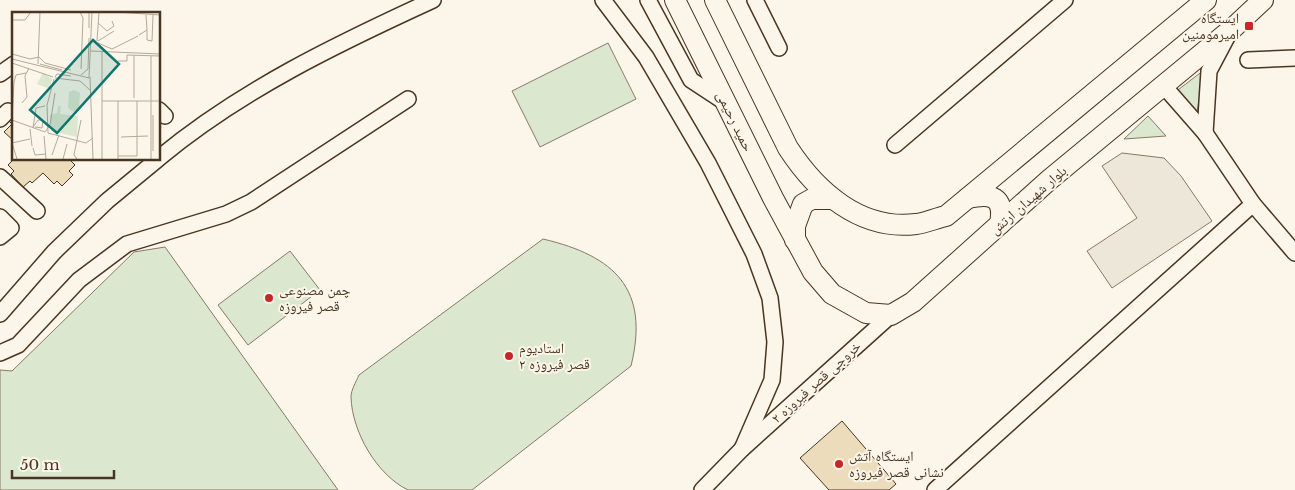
<svg xmlns="http://www.w3.org/2000/svg" width="1295" height="490" viewBox="0 0 1295 490" font-family="'Libre Baskerville','Noto Naskh Arabic',serif">
	<rect width="100%" height="100%" fill="#fbf6e9"/>
	<!-- green -->
	<g fill="#dce7d0" stroke="#887966">
		<path d="M608,43l28,56 -96,48 -28,-56z"/>
		<path d="M1204,70l-8,48 -22,-25z"/>
		<path d="M1148,116l18,20 -42,3z"/>
		<path d="M543,239c72,17 107,50 88,127l-159,124h-64c-31,-15 -56,-58 -57,-93 0,-7 5,-15 8,-22z"/>
		<path d="M165,247l173,243h-338v-120l12,1 122,-119z"/>
		<path d="M290,251l30,39 -72,55 -30,-40z"/>
	</g>
	<!-- parking -->
	<path fill="#ede7d9" stroke="#887966" d="M1122,153l42,5 17,18 31,45 -100,67 -25,-37 50,-33 -35,-52z"/>
	<!-- building -->
	<g fill="#ecdcbc" stroke="#4a3520">
		<path d="M14,115v26l-10,-9 8,-8 -4,-4z"/>
		<path d="M14,159h55l6,6 -6,6 4,4 -11,11 -5,-5 -3,3 -11,-11 -11,10 -2,-2 -7,6 -12,-13 3,-3 -6,-6z"/>
		<path d="M842,421l54,63 -7,6h-60l-29,-32z"/>
	</g>
	<g fill="none" stroke-linecap="round" stroke-linejoin="round">
		<!-- minor casing -->
		<g stroke="#4a3520" stroke-width="18">
			<g id="minor">
				<path d="M603,0l43,57 62,106 46,91 16,44 5,44 -3,38 -30,69"/>
				<path d="M648,0l43,80 35,23"/>
				<path d="M755,0l24,48"/>
				<path d="M1248,60l47,-2"/>
				<path d="M0,74l14,-10"/>
				<path d="M1163,85l42,48 48,71 42,49"/>
				<path d="M159,110l6,6"/>
				<path d="M0,119l8,-8"/>
				<path d="M1205,133l4,-62 18,-34"/>
				<path d="M895,145l170,-145"/>
				<path d="M159,158c82,-68 178,-114 274,-158"/>
				<path d="M0,177l37,34"/>
				<path d="M0,217l11,11 -11,9"/>
				<path d="M0,314l54,-62 53,-51 51,-42"/>
				<path d="M0,353l18,-8 61,-65 48,-36 99,-30 25,-12 157,-103"/>
				<path d="M702,490l40,-41 149,-134"/>
				<path d="M935,490l318,-286"/>
			</g>
		</g>
		<!-- major casing -->
		<g stroke="#4a3520" stroke-width="22">
			<g id="major">
				<path d="M675,0l98,198 40,74 19,22 34,19 25,2 22,-13 136,-122 184,-152 30,-28"/>
				<path d="M715,0l73,148c28,43 72,83 128,76 10,-1 20,-6 30,-8l260,-216"/>
				<path d="M968,198c23,-5 37,-2 32,26"/>
				<path d="M795,240v-14l8,-22 9,-5h19"/>
			</g>
		</g>
		<!-- minor -->
		<use href="#minor" stroke="#fbf6e9" stroke-width="15"/>
		<!-- major -->
		<use href="#major" stroke="#fbf6e9" stroke-width="20"/>
	</g>
	<!-- markers -->
	<g fill="#c62828" stroke="#fbf6e9" stroke-width="2">
		<rect x="1244" y="21" width="10" height="10" rx="2.5"/>
		<circle cx="269" cy="298" r="5"/>
		<circle cx="509" cy="356" r="5"/>
		<circle cx="839" cy="464" r="5"/>
	</g>
	<g text-anchor="middle" dominant-baseline="central" stroke-width="4" stroke-linejoin="round" paint-order="stroke">
		<!-- poi labels -->
		<g font-size="14" fill="#4a3520" stroke="#fbf6e9" text-anchor="start">
			<text x="1239" y="18" text-anchor="end">ایستگاه<tspan x="1239" dy="16">امیرمومنین</tspan></text>
			<text x="279" y="290">چمن مصنوعی<tspan x="279" dy="16">قصر فیروزه</tspan></text>
			<text x="519" y="348">استادیوم<tspan x="519" dy="16">قصر فیروزه ۲</tspan></text>
			<text x="849" y="456">ایستگاه آتش<tspan x="849" dy="16">نشانی قصر فیروزه</tspan></text>
		</g>
		<!-- street labels -->
		<g font-size="14" fill="#4a3520" stroke="#fbf6e9">
			<text transform="translate(735 121) rotate(64)">حمید رحیمی</text>
			<text transform="translate(1028 200) rotate(-41)">بلوار شهیدان ارتش</text>
			<text transform="translate(816 382) rotate(-42)">خروجی قصر فیروزه ۲</text>
		</g>
	</g>
	<!-- overview -->
	<g transform="translate(12 12)">
		<rect width="148" height="148" fill="#fbf6e9"/>
		<path d="M31,61l9,6 -2,10 -13,-5zM62,78l6,3 -1,16 -5,3 -6,-4 1,-16zM46,94h3l-1,8 18,2 -1,21 -26,-6 -1,-16 7,-2z" fill="#dce7d0"/>
		<path fill="none" stroke="#b4a999" stroke-width="1" d="M68,0l3,6 -2,51M77,0v16M105,0l43,3M0,8h13l6,-8M86,11l9,8 7,-5 -2,-5M135,18v10l5,1 1,-26M127,23l8,-5 -1,-15M85,29l2,-29M86,29l16,-10M86,31l14,6 26,-13M79,39l69,3M90,40v107M0,42l18,5 9,-2 6,6 26,7M122,43v43M139,44v103M0,47l77,19 3,-66M106,49h9v-6l33,1M0,51l41,14M26,52l2,-52M28,52l22,6M69,63l7,-6 1,-31M43,65l2,-3 14,2M78,65l3,82M43,66l25,3 10,9M42,67l-7,26 1,28 38,10 7,-5M90,89h58M10,91l5,-6 -2,-21 4,-8M141,103v36M0,108l33,12 5,-7 5,-32M0,108l2,-38 2,-7 10,-2M21,115l5,-7h5l-1,8 -7,-1M21,116l3,-20 9,-2M18,117l2,17M32,124l2,23M109,125l27,-1M0,131l18,-4M0,131l5,16M21,136l2,7 11,-1M40,143l7,-20M106,144h19v-55M51,147l4,-15M65,147l-3,-4 7,-35M106,147v-58"/>
		<path fill="#0f766e" fill-opacity="0.15" stroke="#0f766e" stroke-width="2.5" d="M81,28l26,24 -62,69 -27,-23z"/>
		<rect width="148" height="148" fill="none" stroke="#4a3520" stroke-width="2.5"/>
	</g>
	<!-- scale -->
	<path d="M12 470v8h102v-8" fill="none" stroke="#4a3520" stroke-width="2.5"/>
	<text x="20" y="470" font-size="15" fill="#4a3520" stroke="#fbf6e9" stroke-width="4" paint-order="stroke">50 m</text>
</svg>
